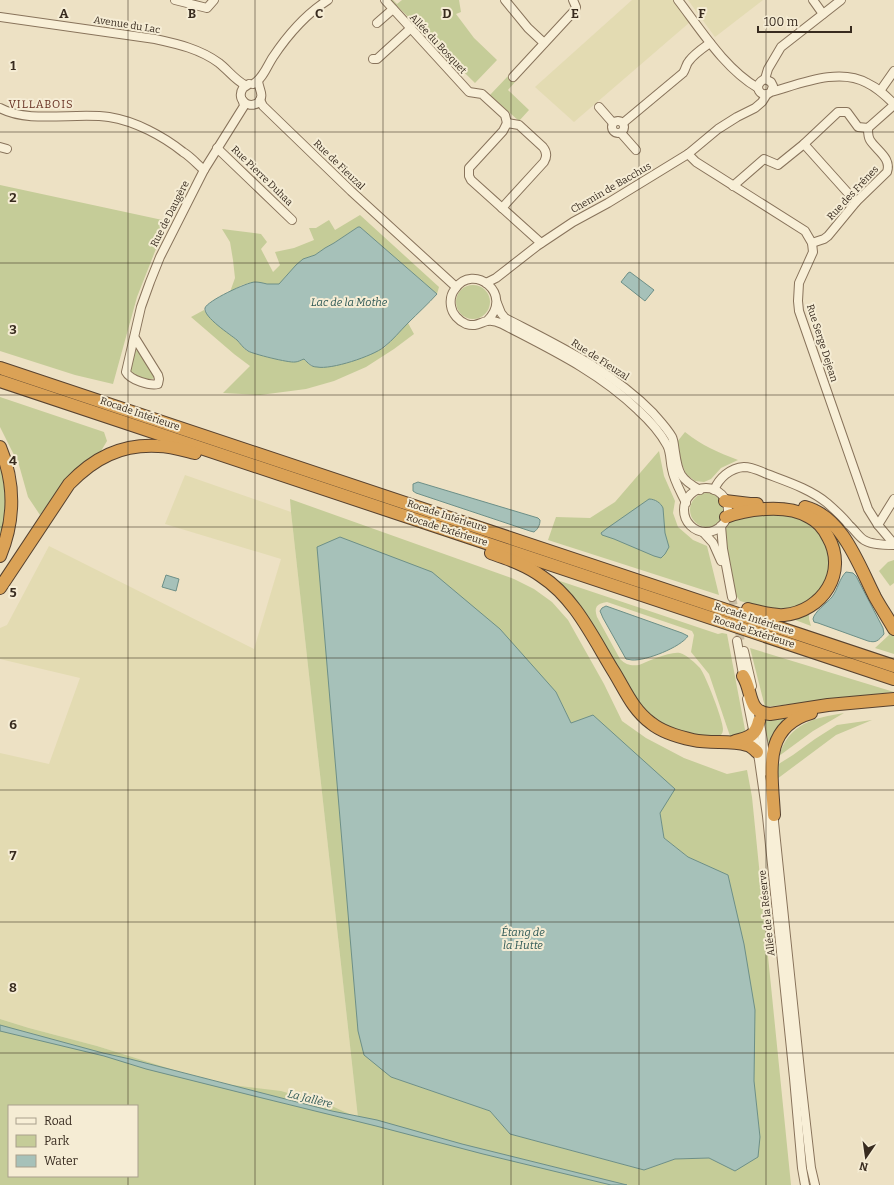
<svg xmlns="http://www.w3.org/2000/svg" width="894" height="1185" viewBox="0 0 894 1185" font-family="Bitter,serif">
	<rect width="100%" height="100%" fill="#ede1c4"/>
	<!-- farmland -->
	<g fill="#e3dbb2">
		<path d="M632,0h41l17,22 -116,100 -39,-35z"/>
		<path d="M688,0h75l-48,37z"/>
		<path d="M185,475l106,37 67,606 -142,-35 -119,-37 -68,-18 -29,-9v-266l49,11 31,-86 -80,-19v-31l7,-3 42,-79 205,103 27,-90 -116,-35z"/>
	</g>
	<!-- green -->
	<g fill="#c5cc98" fill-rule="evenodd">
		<path d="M391,0h2l4,4 5,-4h57l2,12 -5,2 18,24 23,22 -22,23z"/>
		<path d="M508,76l7,6 -7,8 21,20 -10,11 -29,-26z"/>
		<path d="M0,185l167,36 -30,76 -24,87 -38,-9 -75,-24z"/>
		<path d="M360,215l79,72 -2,7 -77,-67h-2l-24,16 -9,5 -10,7 -12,4 -18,18 -2,4 -4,3h-11l-14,-2 -12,3 -12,7 5,-14 -2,-18 -3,-18 -8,-13 39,5 6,8 -6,7 12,23 7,-7 -5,-13 19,-4 20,-8 -5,-12h7l13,-8 6,10z"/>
		<circle cx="473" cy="302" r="17"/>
		<path d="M204,310l2,3 32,28 9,10 24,7 24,4 9,-3 7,7 11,1 28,-5 34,-14 24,-25 6,11 -20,15 -28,18 -32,14 -28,8 -46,6 -37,-2 27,-27 -16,-12 -43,-37z"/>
		<path d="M138,350l16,22 1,6c-6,3 -21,-1 -24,-7 -2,-5 2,-15 3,-20z"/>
		<path d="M0,397l104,35 3,9 -6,10 -36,30 -25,34 -12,-18 -9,-32 -19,-38z"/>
		<path d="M685,432c18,14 32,20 53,28l-17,8 -10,11 -7,3 -9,-1 -9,-7 -5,-13 -4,-19z"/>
		<path d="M659,451l5,25 11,25 -2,12 5,14 15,13 14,6 12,49 -171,-55 8,-23 34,1 25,-16z"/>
		<path d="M0,459l9,35 -9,52z"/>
		<circle cx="707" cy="510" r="17"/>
		<path d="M290,499l224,80 20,10 18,13 16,18 36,64 18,37 24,17 38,20 43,16 20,-4 5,27 39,388h-791v-166l29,9 68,18 119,37 65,8 53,16 24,11 -67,-606zM556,692l15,31 89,90 4,25 24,19 40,19 32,261 -25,33 -26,-12 -34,1 -31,11 -134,-36 -20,-23 -99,-34zM9,1106h128v70h-128z"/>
		<path d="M754,515h38l13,6 13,12 10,15 2,16 -3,16 -8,13 -11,10 -29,8 -17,-4 -22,-6 -5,-7 -11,-53 2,-13 5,-7z"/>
		<path d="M831,526c3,3 6,6 7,10 8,20 -2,56 -18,71 -3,2 -7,4 -11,6v6l2,7 -21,-8 41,-30 -1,-56z"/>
		<path d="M894,560v23l-4,3 -11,-15 9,-9z"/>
		<path d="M551,578l167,56 4,-1 5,1 19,101 -16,1 -21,-62 -18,-22 3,-17 -2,-4 -85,-29c-11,2 -13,5 -10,15l23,42c6,6 11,7 19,6 10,-4 31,-14 41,-12 7,2 15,10 20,15 6,8 23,52 23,61 0,5 -3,8 -7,9l-40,-5 -32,-19z"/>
		<path d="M887,629l7,4v21l-19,-6 14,-13z"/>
		<path d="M750,648l144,44 -129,15z"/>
		<path d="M844,713l-31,18 -34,25c10,-33 35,-38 65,-43z"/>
		<path d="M795,714l-27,41 -4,-34z"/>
		<path d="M872,720l-36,15 -59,44v-14l16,-10 22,-16 22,-14z"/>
	</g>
	<!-- water -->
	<g fill="#a6c1b9" stroke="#6d8f87">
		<path d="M358,227h2l77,67c-9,10 -19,19 -29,29 -8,8 -15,17 -24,24 -11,9 -53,23 -67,20 -6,0 -9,-4 -13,-8 -3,1 -6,3 -9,3 -6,1 -42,-8 -47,-11 -5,-3 -8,-8 -11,-11 -6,-5 -34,-23 -32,-32 2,-7 42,-26 50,-26 4,0 8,1 12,2 4,0 8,0 12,0l17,-19 7,-6 12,-4 10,-7 9,-5z"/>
		<path d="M630,272l24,18 -9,11 -24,-19 7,-9z"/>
		<path d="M418,482l120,36 2,2c0,5 -2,9 -6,12l-4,-1 -114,-38 -3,-2v-7z"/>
		<path d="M649,499c6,0 12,4 14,9l2,25 4,14 -4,7 -4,4 -7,-2 -40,-17 -12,-4 -1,-2 5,-4z"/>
		<path d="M340,537l92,35 68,57 56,63 15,31 22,-8 82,74 -15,24 4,25 24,19 40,18 16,69 11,66 -1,71 6,56 -2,20 -23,14 -26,-13 -34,1 -31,11 -134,-36 -20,-23 -99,-34 -27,-22 -6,-24 -41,-484z"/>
		<path d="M846,572l7,1 3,3 27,52 1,6c-6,7 -8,9 -16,7l-50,-18 -4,-1 -1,-3c1,-7 14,-16 19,-22 6,-8 7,-18 14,-25z"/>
		<path d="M166,575l13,4 -3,12 -14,-4z"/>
		<path d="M606,606l76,27 6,3c-7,11 -42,25 -56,24 -2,0 -4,-1 -6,-1l-23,-41 -3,-7 2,-3z"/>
		<path d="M0,1025l103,28 27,6 202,52 45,9 85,24 165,41h-16l-128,-31 -107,-28 -122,-30 -108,-27 -42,-13 -104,-25z"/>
	</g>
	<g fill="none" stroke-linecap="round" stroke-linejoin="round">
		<!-- minor-tunnel -->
		<path stroke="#c9bda3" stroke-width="8" stroke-dasharray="8 4" stroke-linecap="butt" d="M732,597l9,45"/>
		<!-- minor casing -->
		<g stroke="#88735b" stroke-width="10">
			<g id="minor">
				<path d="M175,0l32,8 7,-8"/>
				<path d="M385,0l84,92 13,2 23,21 2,8"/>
				<path d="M505,0l23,28 16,15"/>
				<path d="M678,0c23,30 47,69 80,88"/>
				<path d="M813,0l10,14"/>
				<path d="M0,17l155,22c23,5 45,10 64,24 9,7 16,17 26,22"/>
				<path d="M377,23l16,-14"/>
				<path d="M373,59h4l34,-31"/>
				<path d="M513,77l62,-67 1,-3 -3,-7"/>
				<path d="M765,79l3,-10 13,-22 60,-47"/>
				<path d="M249,84l-6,4c-7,11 4,21 15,15 7,-8 1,-13 0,-22"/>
				<path d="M253,84c10,-5 14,-18 20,-27 14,-21 33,-43 55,-57"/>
				<path d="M880,91l14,-20"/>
				<path d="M771,92l2,-6 -2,-4 -6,-3c-14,6 -4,21 6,13 29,-8 68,-25 96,-9 11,5 19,13 27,21"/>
				<path d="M260,100l3,6 88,85 105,96"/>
				<path d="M599,107l14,16"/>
				<path d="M0,108c29,16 76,4 109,9 26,4 54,19 74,35 8,5 14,12 21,18"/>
				<circle cx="618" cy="127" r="6"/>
				<path d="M507,123l-4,8 -34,37v8l2,4 70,63"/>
				<path d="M623,123l60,-50c3,-4 3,-9 6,-12 5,-7 14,-13 21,-18"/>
				<path d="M621,133l15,17"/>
				<path d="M804,144l52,58"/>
				<path d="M0,147l7,2"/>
				<path d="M217,148l75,72"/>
				<path d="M688,154l8,8 109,69 7,12 1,9 -14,31 -1,18 1,10 69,198 10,16 16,19"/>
				<path d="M733,186l31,-27 14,6 26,-21 34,-32h9l11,15 10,1 26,-23"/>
				<path d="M502,208l42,-46c3,-5 3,-10 -1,-15l-24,-22 -12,-2"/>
				<path d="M812,243l12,-4 4,-3 28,-34 31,-30c5,-14 -11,-22 -17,-32 -2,-3 -2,-8 -2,-12"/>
				<path d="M486,283l10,-5 41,-32 36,-24 35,-19 80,-49 30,-25 19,-12 18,-9 7,-6 5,-8"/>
				<path d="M497,303l4,10 4,5c52,27 106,52 148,95 6,7 14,15 19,24 2,4 2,10 3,15 3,21 5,27 25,38"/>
				<path d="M487,321c28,-27 -14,-59 -32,-32 -4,5 -5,11 -4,17 1,8 8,15 15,18 10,3 13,-1 21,-3 5,-1 11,1 15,3 48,25 97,48 136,86 11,10 22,22 29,35 4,7 3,16 5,24 2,12 9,23 14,34"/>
				<path d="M135,338l23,37 1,4 -1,5c-8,2 -28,-4 -32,-12l15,-65 9,-25 10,-25 44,-87 40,-64 -1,-5"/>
				<circle cx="706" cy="510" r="22"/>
				<path d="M714,490c5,-12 16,-22 30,-23 8,0 16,4 23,7 21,8 43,15 60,29 8,7 16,14 22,22 5,4 10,12 15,15 8,5 21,5 30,5"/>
				<path d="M878,525l16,-26"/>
				<path d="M721,526l2,23 9,48"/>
				<path d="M703,532l10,11 8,18"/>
				<path d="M737,641l7,39"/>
				<path d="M744,651l8,35"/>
				<path d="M747,699l12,61 8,56 27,262 8,90 3,17"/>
				<path d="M760,723l8,49"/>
				<path d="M773,812l28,268 10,88 4,17"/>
			</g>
		</g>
		<!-- highway casing -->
		<g stroke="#56412f" stroke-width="14">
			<g id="highway">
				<path d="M0,368l894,298"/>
				<path d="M0,381l894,298"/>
				<path d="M0,447c15,35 15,73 0,109"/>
				<path d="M725,501l25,3h7"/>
				<path d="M805,507c38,10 54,59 70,90 6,11 13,21 19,32"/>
				<path d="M726,517c13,-5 25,-7 39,-8 16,-1 31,0 44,8 8,4 15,12 19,20 20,35 -5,74 -44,78 -12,1 -24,-3 -36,-6"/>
				<path d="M491,553c17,6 35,12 50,23 34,22 52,62 73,96 11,18 19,38 37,51 11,9 28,14 42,17 18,4 37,0 54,5 4,1 7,4 10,7"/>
				<path d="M0,588l69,-104c25,-26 52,-40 89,-38 12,0 25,4 37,7"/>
				<path d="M743,676c10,15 4,37 27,38l58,-9 66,-6"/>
				<path d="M735,741c14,-3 21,-6 24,-20"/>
				<path d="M774,815c-2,-41 -13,-88 37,-102"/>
			</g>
		</g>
		<!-- minor -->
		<use href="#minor" stroke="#f8efd7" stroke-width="8"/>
		<!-- highway -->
		<use href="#highway" stroke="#dba256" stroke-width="12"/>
	</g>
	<!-- grid -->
	<path fill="none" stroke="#382b1f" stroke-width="1" stroke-opacity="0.55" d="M128,0v1106M255,0v1185M383,0v1185M511,0v1185M639,0v1185M766,0v1185M0,132h894M0,263h894M0,395h894M0,527h894M0,658h894M0,790h894M0,922h894M0,1053h894M128,1176v9"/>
	<g text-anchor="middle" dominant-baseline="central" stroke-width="4" stroke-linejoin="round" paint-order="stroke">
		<!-- street labels -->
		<g font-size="10" fill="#382b1f" stroke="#f5ecd4">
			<text transform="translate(127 25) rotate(9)">Avenue du Lac</text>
			<text transform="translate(438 44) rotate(47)">Allée du Bosquet</text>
			<text transform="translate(339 165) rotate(44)">Rue de Fieuzal</text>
			<text transform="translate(262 176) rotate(44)">Rue Pierre Duhaa</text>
			<text transform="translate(611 188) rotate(-30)">Chemin de Bacchus</text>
			<text transform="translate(853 193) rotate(-47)">Rue des Frênes</text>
			<text transform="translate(170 214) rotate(-63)">Rue de Daugère</text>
			<text transform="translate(822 343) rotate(72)">Rue Serge Dejean</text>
			<text transform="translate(600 360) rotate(33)">Rue de Fieuzal</text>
			<text transform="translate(140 414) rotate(19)">Rocade Intérieure</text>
			<text transform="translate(447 516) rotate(18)">Rocade Intérieure</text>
			<text transform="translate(447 530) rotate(18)">Rocade Extérieure</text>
			<text transform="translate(754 619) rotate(18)">Rocade Intérieure</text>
			<text transform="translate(754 632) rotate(18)">Rocade Extérieure</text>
			<text transform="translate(767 913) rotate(-96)">Allée de la Réserve</text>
		</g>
		<!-- neighbourhood labels -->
		<g font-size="11" letter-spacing="1" fill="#642d1f" stroke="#f5ecd4">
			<text x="41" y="104">VILLABOIS</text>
		</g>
		<!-- water labels -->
		<g font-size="11" font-style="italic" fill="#2e5855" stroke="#f5ecd4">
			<text x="349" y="302">Lac de la Mothe</text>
			<text x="523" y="932">Étang de<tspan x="523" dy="13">la Hutte</tspan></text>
			<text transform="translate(310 1099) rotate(14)">La Jallère</text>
		</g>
	</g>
	<g font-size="13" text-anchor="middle" font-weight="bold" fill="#382b1f" stroke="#f5ecd4" stroke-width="4" stroke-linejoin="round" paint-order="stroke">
		<text x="64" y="18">A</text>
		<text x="192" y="18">B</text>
		<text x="319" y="18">C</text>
		<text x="447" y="18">D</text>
		<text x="575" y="18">E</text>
		<text x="702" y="18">F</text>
		<text x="13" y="70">1</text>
		<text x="13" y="202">2</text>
		<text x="13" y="334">3</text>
		<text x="13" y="465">4</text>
		<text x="13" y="597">5</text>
		<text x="13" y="729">6</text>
		<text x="13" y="860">7</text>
		<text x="13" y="992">8</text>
	</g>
	<!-- legend -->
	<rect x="8" y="1105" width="130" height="72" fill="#f5ecd4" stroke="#a99f8c"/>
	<rect x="16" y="1118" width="20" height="6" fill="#f8efd7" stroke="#a99f8c"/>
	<text x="44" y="1125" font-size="12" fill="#382b1f">Road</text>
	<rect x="16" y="1135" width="20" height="12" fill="#c5cc98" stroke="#a99f8c"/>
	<text x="44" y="1145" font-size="12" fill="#382b1f">Park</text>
	<rect x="16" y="1155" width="20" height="12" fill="#a6c1b9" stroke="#a99f8c"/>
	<text x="44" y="1165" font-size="12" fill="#382b1f">Water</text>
	<!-- north arrow -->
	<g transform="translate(866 1157) rotate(193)" stroke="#f5ecd4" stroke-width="3" paint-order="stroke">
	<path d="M0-3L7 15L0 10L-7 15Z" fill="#382b1f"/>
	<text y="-6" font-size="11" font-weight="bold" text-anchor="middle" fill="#382b1f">N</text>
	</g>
	<!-- scale -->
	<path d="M758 26v6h93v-6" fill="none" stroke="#382b1f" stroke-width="2"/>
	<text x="764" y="26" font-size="12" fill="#382b1f" stroke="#f5ecd4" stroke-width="3" paint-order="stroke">100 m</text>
</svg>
